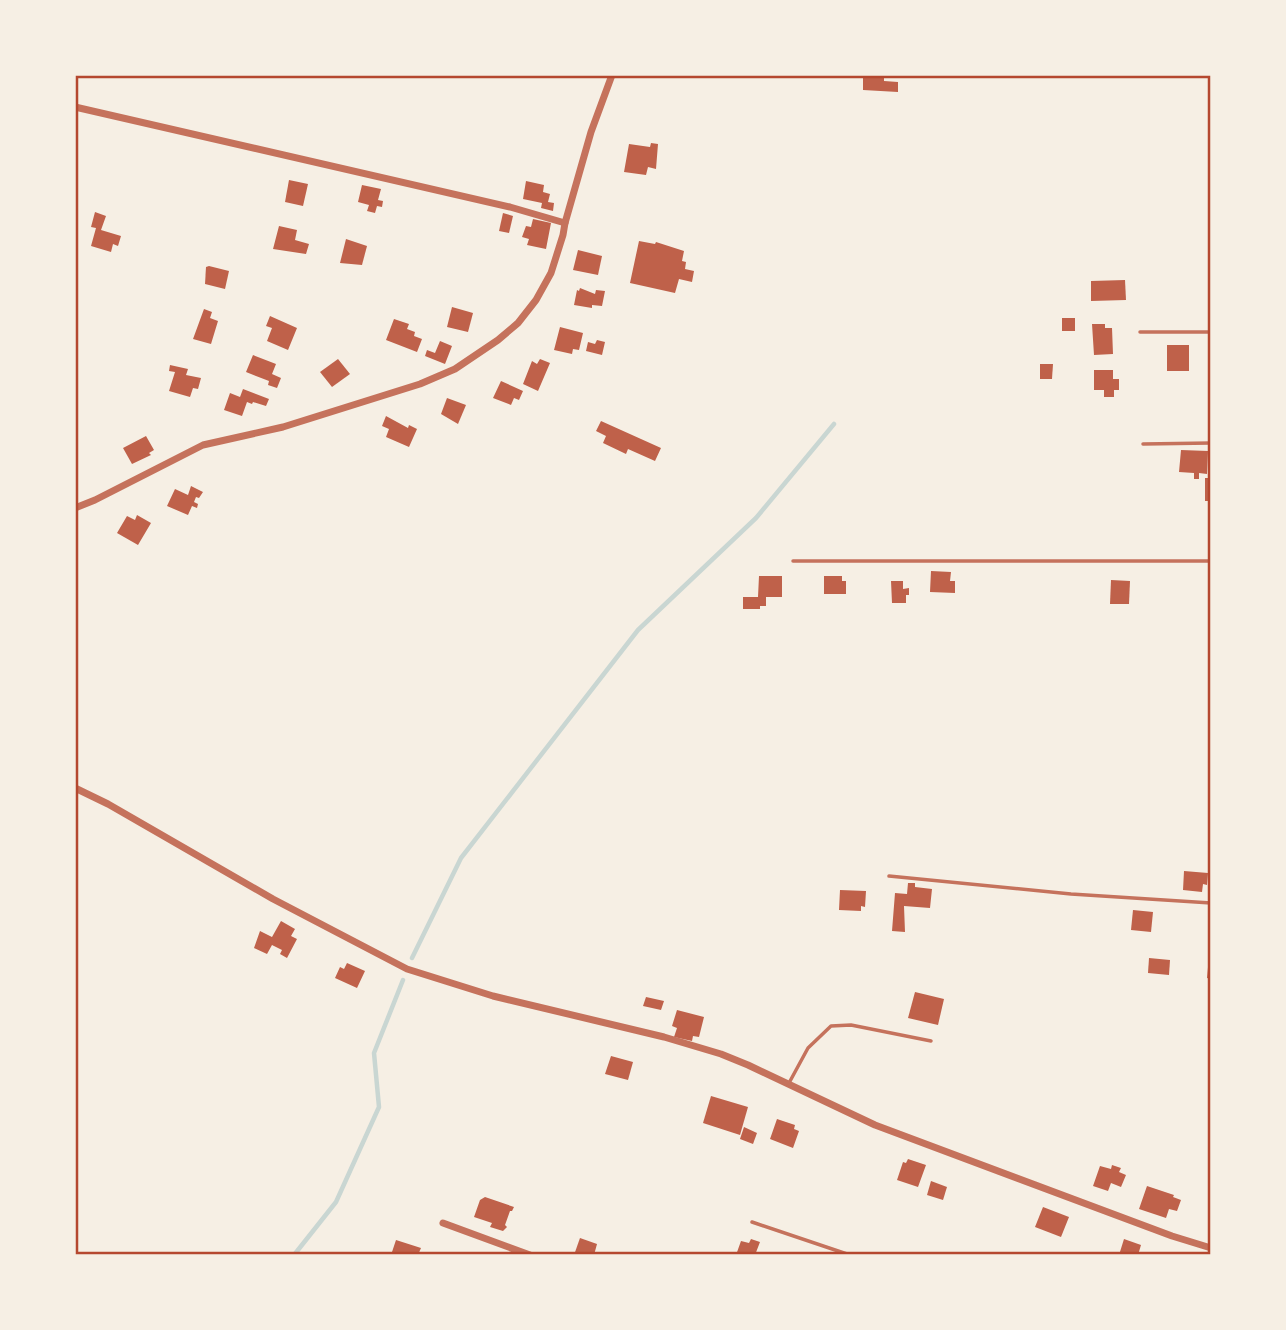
<svg xmlns="http://www.w3.org/2000/svg" width="1286" height="1330" viewBox="0 0 1286 1330" font-family="'Fira Sans',sans-serif">
	<rect width="100%" height="100%" fill="#f6efe4"/>
	<g fill="none" stroke-linecap="round" stroke-linejoin="round">
		<!-- stream -->
		<g stroke="#c9d6d2" stroke-width="4.5">
			<path d="M412,958l49,-100 177,-228 118,-112 78,-94"/>
			<path d="M294,1255l42,-53 43,-95 -5,-54 29,-73"/>
		</g>
	</g>
	<!-- building -->
	<g fill="#bf614a">
		<path d="M863,75h21v6l14,1v10l-35,-2z"/>
		<path d="M651,143l7,1 -2,25 -8,-2 -2,8 -22,-3 5,-28 21,3z"/>
		<path d="M289,180l19,4 -5,22 -18,-4z"/>
		<path d="M526,181l18,4 -1,7 7,2 -2,8 6,1 -1,8 -12,-3 1,-5 -19,-4z"/>
		<path d="M362,185l19,4 -3,11 5,1 -1,6 -5,-1 -2,7 -8,-2 2,-6 -11,-3z"/>
		<path d="M95,212l11,4 -5,14 20,6 -3,10 -5,-2 -2,8 -20,-6 5,-18 -5,-1z"/>
		<path d="M503,213l10,3 -4,17 -10,-2z"/>
		<path d="M533,219l18,4 -5,26 -19,-4 2,-6 -7,-2 4,-11 5,1z"/>
		<path d="M279,226l18,4 -2,10 14,4 -3,10 -33,-5z"/>
		<path d="M346,239l21,7 -5,19 -22,-2z"/>
		<path d="M639,241l16,3 1,-2 28,9 -2,10 4,1 -1,7 9,2 -2,11 -13,-3 -4,14 -45,-10z"/>
		<path d="M578,250l24,6 -4,19 -25,-5z"/>
		<path d="M209,266l20,5 -4,18 -20,-5 1,-17z"/>
		<path d="M1125,280l1,20 -35,1v-20z"/>
		<path d="M580,288l15,6 1,-4 9,1 -3,15 -10,-1v3l-18,-3 3,-15 2,1z"/>
		<path d="M452,307l21,6 -5,19 -21,-5z"/>
		<path d="M204,309l8,3 -2,6 8,3 -7,23 -18,-5z"/>
		<path d="M270,316l27,12 -9,22 -21,-9 5,-13 -6,-2z"/>
		<rect x="1062" y="318" width="13" height="13"/>
		<path d="M394,319l15,5 -2,5 8,3 -1,4 8,3 -5,13 -31,-12z"/>
		<path d="M1092,324h13v4h7l1,26 -19,1z"/>
		<path d="M560,327l23,6 -4,17 -6,-1 -1,5 -18,-4z"/>
		<path d="M597,340l8,2 -3,13 -16,-4 2,-9 7,2z"/>
		<path d="M440,341l12,5 -7,18 -20,-8 2,-6 8,3z"/>
		<rect x="1167" y="345" width="22" height="26"/>
		<path d="M253,355l23,9 -4,10 9,4 -4,10 -9,-3 1,-4 -23,-9z"/>
		<path d="M338,359l12,15 -18,13 -12,-15z"/>
		<path d="M540,359l10,4 -12,28 -15,-7 9,-23 5,3z"/>
		<path d="M1040,364h13l-1,15h-12z"/>
		<path d="M170,365l18,4 -2,6 15,3 -3,11 -5,-1 -3,9 -21,-6 6,-19 -6,-1z"/>
		<path d="M1094,370h19v9h6v11h-5v7h-10v-7h-10z"/>
		<path d="M501,381l22,10 -4,9 -5,-2 -3,7 -18,-7z"/>
		<path d="M243,389l26,10 -3,7 -13,-4 -1,2 -5,-2 -5,14 -18,-6 6,-17 10,4z"/>
		<path d="M447,398l19,7 -8,19 -17,-10z"/>
		<path d="M386,416l22,12 1,-3 8,4 -8,18 -23,-10 3,-8 -7,-3z"/>
		<path d="M601,421l60,27 -6,13 -27,-12 -2,5 -23,-11 3,-7 -10,-5z"/>
		<path d="M146,436l8,14 -5,3 2,2 -19,9 -9,-16z"/>
		<path d="M1181,450l27,1 -1,23 -8,-1v6h-5v-6l-15,-1z"/>
		<rect x="1205" y="478" width="6" height="23"/>
		<path d="M191,486l12,6 -4,6 -3,-1 -2,5 4,2 -1,4 -5,-2 -4,9 -21,-9 8,-17 13,6z"/>
		<path d="M137,515l14,8 -13,22 -21,-12 10,-17 8,4z"/>
		<path d="M931,571l20,1 -1,9h5v12l-25,-1z"/>
		<path d="M759,576h23v21h-16v9h-6v3h-17v-12h15z"/>
		<path d="M824,576h18v5h4v13h-22z"/>
		<path d="M1111,580l19,1 -1,23h-19z"/>
		<path d="M891,581h12v8l6,-1v7h-3v8h-14z"/>
		<path d="M1184,871l24,2 -1,12 -4,-1 -1,8 -19,-2z"/>
		<path d="M908,883h7v4l17,2 -2,19 -26,-2 1,26 -13,-1 3,-38 12,1z"/>
		<path d="M840,890l26,1 -1,16 -4,-1v5l-22,-1z"/>
		<path d="M1133,910l20,2 -2,20 -20,-2z"/>
		<path d="M281,921l14,8 -4,7 6,3 -10,19 -7,-4 2,-4 -10,-5 -5,9 -13,-6 6,-17 12,6z"/>
		<path d="M1209,957h2v22l-4,-1z"/>
		<path d="M1149,958l21,2 -1,15 -21,-2z"/>
		<path d="M347,963l18,8 -8,17 -22,-10 5,-11 4,2z"/>
		<path d="M915,992l29,7 -6,26 -30,-7z"/>
		<path d="M646,997l18,4 -3,9 -18,-4z"/>
		<path d="M677,1010l27,7 -5,20 -6,-1 -1,5 -18,-4 3,-9 -5,-2z"/>
		<path d="M611,1056l22,6 -5,18 -23,-6z"/>
		<path d="M711,1096l37,11 -8,28 -37,-12z"/>
		<path d="M777,1119l18,6 -1,4 5,2 -6,17 -23,-9z"/>
		<path d="M744,1127l13,6 -4,11 -13,-5z"/>
		<path d="M908,1159l18,6 -8,22 -21,-7 6,-18 3,1z"/>
		<path d="M1112,1165l9,3 -2,4 7,3 -5,12 -10,-4 -3,8 -15,-5 7,-20 11,3z"/>
		<path d="M931,1181l16,6 -4,13 -16,-5z"/>
		<path d="M1147,1186l27,9 -1,2 8,3 -4,11 -8,-2 -3,9 -27,-9z"/>
		<path d="M485,1197l29,10 -2,4h-2l-5,14 2,2 -4,4 -13,-4 2,-4 -18,-6 6,-17z"/>
		<path d="M1043,1207l26,10 -8,20 -26,-10z"/>
		<path d="M580,1238l17,6 -3,11h-20z"/>
		<path d="M751,1239l9,3 -5,13h-19l5,-14 8,2z"/>
		<path d="M1124,1239l17,6 -3,10h-19z"/>
		<path d="M396,1240l25,8 -3,7h-27z"/>
	</g>
	<g fill="none" stroke-linecap="round" stroke-linejoin="round">
		<!-- service -->
		<g stroke="#c5725c" stroke-width="3.5">
			<path d="M1140,332h71"/>
			<path d="M1143,444l68,-1"/>
			<path d="M793,561h418"/>
			<path d="M889,876l182,18 140,9"/>
			<path d="M789,1083l19,-35 23,-22 20,-1 80,16"/>
			<path d="M752,1222l98,33"/>
		</g>
		<!-- minor -->
		<g stroke="#c5725c" stroke-width="7">
			<path d="M75,107l435,100 55,16"/>
			<path d="M75,508l20,-8 108,-55 80,-18 137,-43 35,-15 43,-29 20,-17 18,-23 15,-27 12,-38 2,-12 26,-91 21,-57"/>
			<path d="M75,788l33,16 165,95 134,70 86,27 171,41 57,17 27,11 127,60 297,111 39,12"/>
			<path d="M443,1223l87,32"/>
		</g>
	</g>
	<!-- border -->
	<rect width="1286" height="1330" fill="none" stroke="#f6efe4" stroke-width="154"/>
	<rect x="77" y="77" width="1132" height="1176" fill="none" stroke="#b5482f" stroke-width="2.5"/>
</svg>
